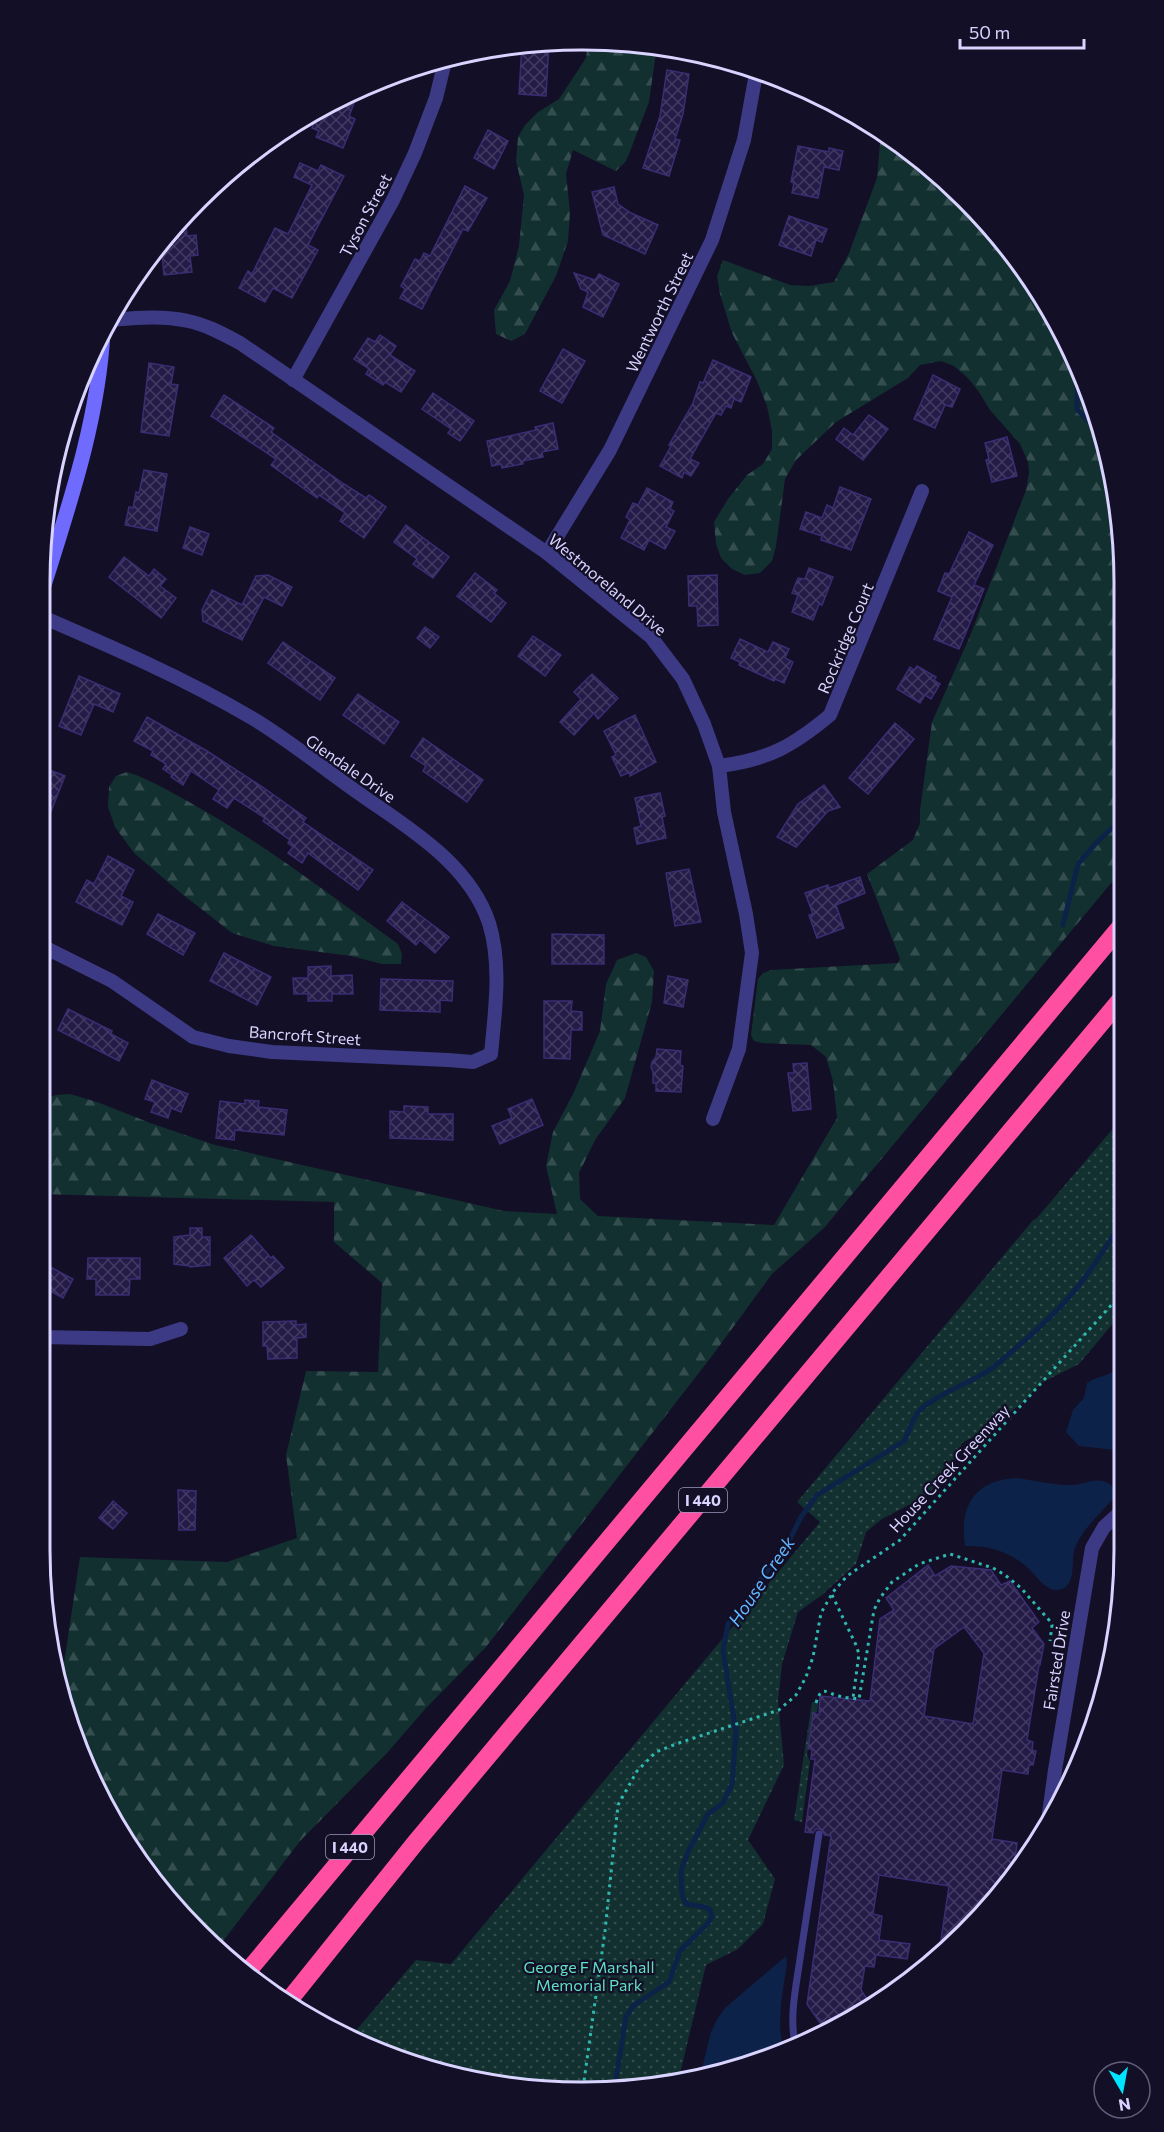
<svg xmlns="http://www.w3.org/2000/svg" width="1164" height="2132" viewBox="0 0 1164 2132" font-family="Commissioner,sans-serif">
	<defs>
		<pattern id="grass-dots" width="8" height="8" patternUnits="userSpaceOnUse" patternTransform="scale(1.5)"><rect width="8" height="8" fill="#12302f"/><path d="M2 2h.1M6 6h.1" fill="none" stroke="#344d4e" stroke-width="1.8" stroke-linecap="round"/></pattern>
		<pattern id="forest-firs" width="22" height="20" patternUnits="userSpaceOnUse" patternTransform="scale(1.5)"><rect width="22" height="20" fill="#12302f"/><path d="M5 1l3.5 6h-7zM16 11l3.5 6h-7z" fill="#344d4e"/></pattern>
		<pattern id="building-cross-hatch" width="8" height="8" patternUnits="userSpaceOnUse" patternTransform="scale(1.5)"><rect width="8" height="8" fill="#241b47"/><path d="M0 0l8 8M0 8l8-8" fill="none" stroke="#433b63"/></pattern>
	</defs>
	<rect width="100%" height="100%" fill="#130f26"/>
	<!-- grass -->
	<g fill="url(#grass-dots)">
		<path d="M1122,1118l1,204 -8,-1 -36,43 -38,19 -17,19 -40,29 -22,12 -5,15 -29,37 -46,24 -16,13 -10,32 -34,31 -24,17 -16,52 -4,37 6,64 -36,75 27,39 -12,45 -25,25 -32,16 -27,113 -61,14 -176,-17 -89,-41 63,-74 35,4 369,-442 -23,-20 237,-283h2z"/>
		<path d="M812,1702l6,1 -1,9 -5,3 -5,40 3,6 -8,61 -8,-2z"/>
	</g>
	<!-- forest -->
	<g fill="url(#forest-firs)">
		<path d="M588,42l69,3 -8,57 -20,52 -3,7 -10,10 -43,-21 -7,24 4,38 -2,29 -12,35 -31,58 -14,7 -15,-7 -2,-24 16,-29 9,-35 5,-51 -8,-34 2,-24 7,-12 13,-13 21,-13 27,-41z"/>
		<path d="M881,131l59,43 93,106 63,127 24,104 2,359 -298,358 -52,46 -60,82 -226,291 -60,61 -39,45 -86,87 -81,105 -69,-64 -83,-156 -7,-42 19,-126 147,5 70,-24 -11,-83 20,-84 72,1 4,-89 -48,-41v-40l-295,-8 1,-94 16,-5 14,-1 27,8 56,22 62,21 289,66 53,3 -11,-48 7,-34 21,-40 26,-61 6,-47 11,-24 19,-7 10,4 8,14 -2,31 -27,96 -30,42 -16,33 1,26 18,17 176,9 63,-107 -4,-37 -7,-24 -15,-12 -49,-2 -8,-2 -3,-6 7,-56 5,-6 8,-3 127,-7 2,-4 -33,-85 46,-34 7,-17v-13l12,-88 38,-86 56,-146 3,-17 -1,-11 -8,-18 -30,-34 -11,-18 -11,-14 -14,-12 -13,-5 -21,4 -12,13 -72,44 -40,38 -11,19 -9,67 -4,15 -12,12 -15,2 -13,-6 -11,-11 -5,-14 -2,-22 14,-23 19,-24 16,-11 9,-15v-18l-5,-25 -10,-25 -25,-48 -12,-39 -3,-18 6,-16 67,25 19,1 25,-4 15,-29 28,-75z"/>
		<path d="M127,772c22,7 42,19 62,30 74,41 141,93 209,142l4,10 -1,10h-19l-31,-8 -77,-10 -42,-13 -50,-39 -48,-41 -19,-26 -7,-20 1,-20 7,-11z"/>
	</g>
	<!-- water -->
	<g fill="#0c2248">
		<path d="M1123,1344v101l-9,5 -35,-4 -13,-14 7,-22 11,-12 3,-15c13,-9 30,-6 35,-24 1,-5 0,-11 1,-15z"/>
		<path d="M1016,1478c18,2 40,8 58,7 11,-1 23,-8 34,-2 7,3 7,10 5,16 -14,16 -33,32 -39,52 -2,10 0,24 -5,32 -4,7 -13,9 -20,5 -8,-4 -14,-13 -20,-19 -18,-17 -40,-24 -64,-23 -6,-39 9,-66 51,-68z"/>
		<path d="M786,1956l1,7c-4,31 -12,60 -2,90l-84,19 10,-40 6,-13 9,-12z"/>
	</g>
	<g fill="none" stroke-linecap="round" stroke-linejoin="round">
		<!-- stream -->
		<g stroke="#0c2248" stroke-width="5">
			<path d="M1080,375l-3,1v33l26,28"/>
			<path d="M1063,925l15,-61 19,-22 24,-22"/>
			<path d="M614,2091l12,-74 7,-11 36,-24 11,-31 28,-28 4,-6 -2,-7 -5,-3 -19,-3 -4,-10 -1,-23 7,-19 20,-38 15,-11 9,-19 4,-52 -13,-82 5,-26 19,-19 9,-19 31,-41 14,-28 16,-22 87,-54c6,-10 8,-24 17,-32 22,-19 53,-26 75,-44 26,-22 52,-44 74,-69 20,-23 37,-50 53,-76"/>
		</g>
	</g>
	<!-- building -->
	<g fill="url(#building-cross-hatch)" stroke="#3b2d73" stroke-width="1.5" fill-rule="evenodd">
		<path d="M537,42h12l-3,54 -27,-2 3,-50z"/>
		<path d="M667,70l22,4 -6,40 -8,25 5,1 -11,36 -26,-8 17,-52z"/>
		<path d="M360,88l-11,28 6,3 -12,29 -27,-11 3,-6 -7,-3 5,-13 6,2 6,-14 13,-8z"/>
		<path d="M488,130l20,11 -14,28 -20,-11z"/>
		<path d="M798,146l31,6v-4l14,3 -4,19 -15,-3 -6,31 -26,-5 2,-10 -3,-1z"/>
		<path d="M300,163l18,8 3,-6 23,11 -36,69 10,5 -26,48 -19,-10 -8,14 -26,-14 9,-17 4,3 23,-46 13,6 24,-49 -18,-8z"/>
		<path d="M465,186l22,12 -19,33 -5,-2 -41,80 -22,-11 5,-9 -4,-3 14,-27 5,2 4,-8 6,3z"/>
		<path d="M614,187l4,17 13,9 27,12 -13,29 -42,-19 -11,-43z"/>
		<path d="M185,213l2,23 9,-1 2,20 -8,1 2,16 -28,3 -3,-33 13,-18z"/>
		<path d="M789,216l38,13 -5,13 -6,-2 -5,16 -32,-11z"/>
		<path d="M574,273l21,7 4,-6 20,10 -16,33 -20,-10 5,-15 -7,-3z"/>
		<path d="M380,335l16,11 -6,9 25,16 -14,21 -16,-10 -2,3 -17,-11 3,-5 -15,-10 14,-21 7,4z"/>
		<path d="M563,349l22,12 -23,42 -22,-12z"/>
		<path d="M713,360l38,17 -10,25 -7,-3 -3,9 -5,-2 -5,9 -5,-2 -26,46 9,4 -8,13 -7,-4 -2,6 -22,-12 11,-20 -2,-1 24,-42 7,-21 3,1z"/>
		<path d="M149,363l25,4 -3,17 7,1 -9,51 -28,-4z"/>
		<path d="M933,375l27,14 -8,18 -7,-2 -10,23 -21,-9z"/>
		<path d="M433,393l41,28 -14,20 -12,-8 3,-4 -29,-20z"/>
		<path d="M224,395l50,33 -3,4 73,52 22,14 3,-3 17,12 -22,31 -24,-17 5,-8 -26,-18 -2,3 -46,-33 5,-6 -65,-43z"/>
		<path d="M869,415l19,14 -25,31 -27,-21 8,-11 9,7z"/>
		<path d="M553,423l5,26 -16,3 1,5 -20,4v3l-21,4 -1,-4 -9,2 -5,-25 49,-11 -1,-3z"/>
		<path d="M1007,437l10,39 -25,6 -6,-22 3,-1 -4,-16z"/>
		<path d="M144,470l23,4 -10,57 -32,-6 4,-18 4,1 3,-16 3,1z"/>
		<path d="M840,487l31,12 -20,51 -30,-10 1,-4 -22,-7 6,-17 16,6 5,-13 6,3z"/>
		<path d="M647,488l26,14 -3,7 4,2 -8,16 9,4 -10,18 -16,-9 -5,10 -23,-12 9,-18 -4,-3 7,-14 5,2z"/>
		<path d="M406,525l43,32 -16,21 -20,-14 4,-5 -23,-17z"/>
		<path d="M190,527l19,7 -7,21 -19,-7z"/>
		<path d="M969,532l24,13 -19,40 10,4 -25,60 -25,-10 18,-42 -14,-6 7,-18 4,1z"/>
		<path d="M124,557l25,19 5,-7 12,10 -6,7 16,12 -15,20 -52,-41z"/>
		<path d="M809,568l24,9 -11,28 -3,-1 -6,16 -21,-8 6,-17 -6,-2 6,-15 7,1z"/>
		<path d="M475,573l22,17 -3,3 12,10 -15,19 -34,-26z"/>
		<path d="M268,575l24,12 -10,19 -18,-9 -22,43 -39,-19 -1,-11 10,-20 30,15 14,-29z"/>
		<path d="M717,575l1,50 -20,1 -1,-20h-8l-1,-30z"/>
		<path d="M425,627l14,10 -9,11 -13,-10z"/>
		<path d="M533,636l28,19 -16,21 -27,-20z"/>
		<path d="M740,639l28,13 5,-10 16,7 -4,9 8,4 -9,21 -9,-4 -1,2 -35,-16 1,-3 -9,-4z"/>
		<path d="M283,642l52,36 -15,22 -52,-37z"/>
		<path d="M917,666l19,11 -2,3 6,4 -9,15 -6,-4 -5,8 -23,-14 13,-22 4,3z"/>
		<path d="M592,674l26,24 -20,21 -4,-6 -20,22 -14,-13 21,-23 -7,-7z"/>
		<path d="M79,676l41,18 -7,18 -19,-8 -13,31 -22,-9z"/>
		<path d="M358,694l41,28 -15,22 -41,-29z"/>
		<path d="M635,715l21,47 -26,14v-4l-9,4 -9,-19 4,-2 -12,-24z"/>
		<path d="M147,717l60,34 57,37 42,30 -3,4 70,48 -15,20 -50,-37 -6,10 -14,-10 5,-6 -5,-4 2,-3 -27,-19 2,-3 -31,-20 -7,10 -14,-9 6,-9 -28,-19 -8,14 -12,-8 1,-2 -9,-6 3,-5 -15,-9 2,-4 -19,-10z"/>
		<path d="M895,723l19,16 -46,55 -19,-16z"/>
		<path d="M423,738l60,42 -16,22 -44,-31 3,-5 -15,-10z"/>
		<path d="M47,769l18,7 -15,38 -10,-4v-36l5,2z"/>
		<path d="M824,785l16,22 -12,4 -32,36 -19,-10 21,-33z"/>
		<path d="M660,793l5,23 -3,1 4,21 -29,6 -3,-16 7,-2 -6,-28z"/>
		<path d="M108,856l26,14 -13,26 12,6 -11,23 -46,-23 11,-22 7,4z"/>
		<path d="M689,869l12,53 -26,4 -9,-53z"/>
		<path d="M860,877l5,16 -29,12 8,23 -27,10 -8,-23 4,-1 -8,-21 23,-8 1,3z"/>
		<path d="M402,902l47,35 -14,16 -15,-13 -4,5 -29,-24z"/>
		<path d="M158,914l37,19 -12,22 -36,-21z"/>
		<path d="M552,934l52,1v29h-52z"/>
		<path d="M224,953l47,24 -14,28 -47,-24z"/>
		<path d="M331,966v10l21,-1 1,19h-21v7h-24v-7h-14l-1,-16h15v-11z"/>
		<path d="M668,976l20,4 -5,27 -19,-4z"/>
		<path d="M381,979l72,2 -1,20 -12,-1v12l-60,-2z"/>
		<path d="M544,1001h28l-1,10 11,1v18h-11l-1,29 -26,-1z"/>
		<path d="M68,1009l44,22 -1,3 17,9 -9,18 -61,-31z"/>
		<path d="M657,1049l24,2 -1,14 3,1 -2,26 -25,-1v-8h-3v-11l-2,-5 1,-5 4,-5z"/>
		<path d="M807,1063l4,46 -18,2 -5,-38h6l-1,-9z"/>
		<path d="M152,1080l36,14 -7,18 -10,-4 -3,10 -17,-6 4,-10 -10,-3z"/>
		<path d="M532,1099l11,26 -43,19 -8,-18 20,-8 -4,-9z"/>
		<path d="M245,1100l14,1 -1,6 29,3 -3,25 -49,-5 -1,10 -18,-2 4,-37 25,3z"/>
		<path d="M404,1106l24,1v7h25v26l-63,-2v-27l14,1z"/>
		<path d="M190,1228h12v9h8v28l-20,2v-1l-16,-2v-27l16,-2z"/>
		<path d="M251,1235l20,23 2,-2 11,12 -23,19 -7,-7 -7,6 -23,-28z"/>
		<path d="M88,1258h52v21h-10l-1,16h-33v-16h-9z"/>
		<path d="M39,1261l34,18 -10,19 -18,-10h-6z"/>
		<path d="M296,1321v4l10,-1v13l-9,1v20l-29,1 -1,-13h-4v-24z"/>
		<path d="M178,1490l18,1 -1,39h-16z"/>
		<path d="M113,1501l14,12 -14,16 -14,-11z"/>
		<path d="M928,1565l7,11 16,-10 40,4 10,15 9,-4 29,41 -7,6 12,16 -4,21h-1l-12,75 6,2 -1,8 4,1 -3,14h-4l-1,9 -26,-4 -10,69 25,4 -3,25 -76,92 11,-74 -70,-11 -6,39 9,2 -3,24 31,4 -3,15 -31,-4 -2,12 -9,-1 -4,24 8,12 -44,28 -18,-26 24,-168 -6,-1 -5,-6h-4l-3,4 -8,-1 10,-73h-4l1,-10h-4l5,-36 6,2 1,-19 50,5 10,-82 14,-9 -8,-12zM964,1627l20,26 -11,71 -49,-8 10,-67z"/>
	</g>
	<g fill="none" stroke-linecap="round" stroke-linejoin="round">
		<!-- path -->
		<g stroke="#2fb8b0" stroke-width="3" stroke-dasharray="3 4.5" stroke-linecap="butt">
			<path d="M832,1595l24,50 3,9 -6,44"/>
			<path d="M816,1703c6,-20 11,-9 23,-7 6,2 14,2 20,3l15,-89 6,-12 12,-16 27,-18 31,-10 43,14 12,7 16,13 28,32 3,5 -2,16"/>
			<path d="M583,2088l22,-157 13,-126 19,-34 19,-19 20,-8 103,-34 17,-15 10,-18 7,-20 8,-44 12,-21 14,-16 53,-36 223,-248"/>
		</g>
		<!-- lane -->
		<path stroke="#3d3a85" stroke-width="7" d="M796,2048c-8,-31 1,-65 5,-96 6,-39 12,-79 18,-118"/>
		<!-- street -->
		<g stroke="#3d3a85" stroke-width="14">
			<path d="M108,320c26,-2 54,-5 80,1 19,4 35,13 52,22l307,210 104,84 32,42 21,45 15,42 5,46 22,102 6,39 -13,96 -26,70"/>
			<path d="M293,380l100,-180 22,-47 21,-55 10,-41"/>
			<path d="M547,553l63,-103 102,-210 32,-100 13,-72"/>
			<path d="M719,766c49,-6 74,-20 111,-51l92,-224"/>
			<path d="M40,945l72,36 81,56 36,9 43,6 176,8 25,2 18,-8c4,-43 11,-89 -2,-131 -20,-60 -81,-95 -129,-129 -36,-25 -71,-54 -108,-76 -68,-40 -140,-71 -212,-102"/>
			<path d="M40,970l8,-21"/>
			<path d="M39,1337l111,2 31,-10"/>
			<path d="M1047,1828l8,-58 37,-222 12,-21 20,-18"/>
		</g>
		<!-- secondary -->
		<path stroke="#6f6bff" stroke-width="15" d="M40,598c27,-87 58,-174 63,-266"/>
		<!-- highway -->
		<g stroke="#ff4fa3" stroke-width="18">
			<path d="M248,1971l874,-1046"/>
			<path d="M286,2004l130,-162 706,-844"/>
		</g>
	</g>
	<g text-anchor="middle" dominant-baseline="central" stroke-width="4.5" stroke-linejoin="round" paint-order="stroke">
		<!-- shield labels -->
		<g fill="#130f26" stroke="#9e99be" stroke-width="1.5">
			<rect x="679" y="1488" width="48" height="24" rx="4.5"/>
			<rect x="326" y="1835" width="48" height="24" rx="4.5"/>
		</g>
		<g font-size="15" font-weight="bold" fill="#d9d4ff">
			<text x="703" y="1500">I 440</text>
			<text x="350" y="1847">I 440</text>
		</g>
		<!-- street labels -->
		<g font-size="16" fill="#d9d4ff" stroke="#130f26">
			<text transform="translate(365 215) rotate(-62)">Tyson Street</text>
			<text transform="translate(659 312) rotate(-64)">Wentworth Street</text>
			<text transform="translate(608 584) rotate(40)">Westmoreland Drive</text>
			<text transform="translate(845 638) rotate(-67)">Rockridge Court</text>
			<text transform="translate(351 768) rotate(35)">Glendale Drive</text>
			<text transform="translate(305 1035) rotate(4)">Bancroft Street</text>
			<text transform="translate(949 1468) rotate(-47)">House Creek Greenway</text>
			<text transform="translate(1056 1660) rotate(-81)">Fairsted Drive</text>
		</g>
		<!-- park labels -->
		<g font-size="16" fill="#5fe0c0" stroke="#130f26">
			<text x="589" y="1966">George F Marshall<tspan x="589" dy="18">Memorial Park</tspan></text>
		</g>
		<!-- water labels -->
		<g font-size="18" font-style="italic" fill="#62b6ff" stroke="#130f26">
			<text transform="translate(761 1581) rotate(-56)">House Creek</text>
		</g>
	</g>
	<!-- crop -->
	<path d="M0 0H1164V2132H0ZM582 50H582A532 532 0 0 1 1114 582V1550A532 532 0 0 1 582 2082H582A532 532 0 0 1 50 1550V582A532 532 0 0 1 582 50Z" fill="#130f26" fill-rule="evenodd"/>
	<path fill="none" stroke="#d9d4ff" stroke-width="3" d="M582 50H582A532 532 0 0 1 1114 582V1550A532 532 0 0 1 582 2082H582A532 532 0 0 1 50 1550V582A532 532 0 0 1 582 50Z"/>
	<!-- north arrow -->
	<g transform="translate(1122 2090) rotate(170)"><circle r="28" fill="#130f26" stroke="#625e7d" stroke-width="1.5"/>
	<path d="M0-4.5L10 22L0 15L-10 22Z" fill="#00e5ff"/>
	<text y="-9" font-size="16" font-weight="bold" text-anchor="middle" fill="#d9d4ff">N</text>
	</g>
	<!-- scale -->
	<path d="M960 39v9h124v-9" fill="none" stroke="#d9d4ff" stroke-width="3"/>
	<text x="969" y="39" font-size="18" fill="#d9d4ff" stroke="#130f26" stroke-width="4.5" paint-order="stroke">50 m</text>
</svg>
